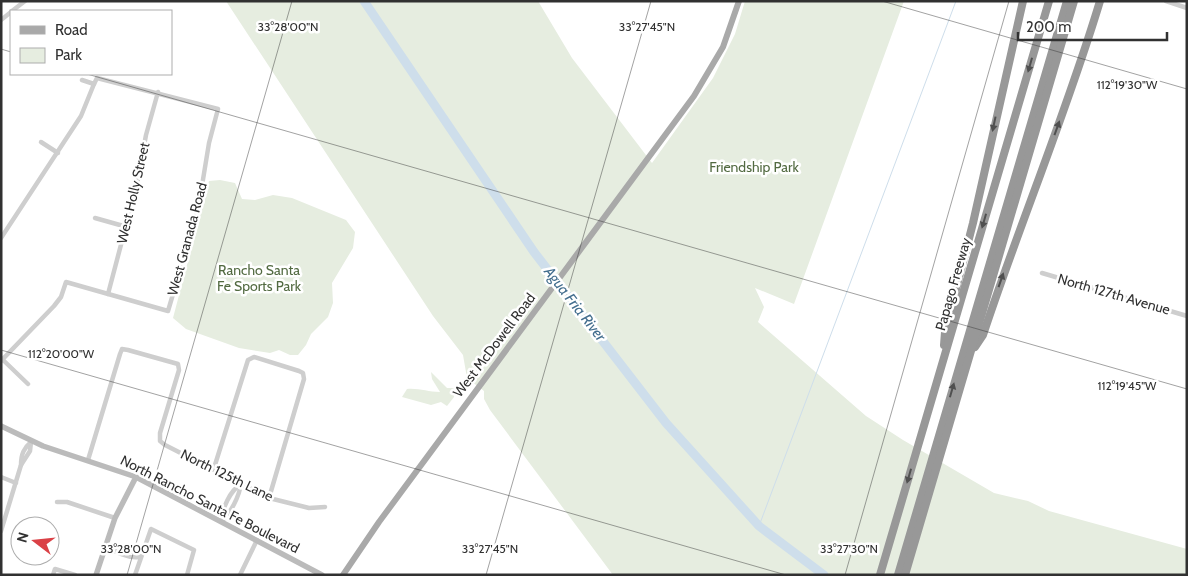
<svg xmlns="http://www.w3.org/2000/svg" width="1188" height="576" viewBox="0 0 1188 576" font-family="Cabin,sans-serif">
	<rect width="100%" height="100%" fill="#fff"/>
	<!-- green -->
	<g fill="#e6ede0">
		<path d="M226,1h312l34,57 80,105 61,-85 22,-44 10,-33h159l-110,303 -39,-16 9,19 -6,15 108,94 37,24 91,53 34,8 21,10 138,38v26h-574l-123,-165 -6,-11v-8l-17,-13 -4,-23 -30,-39z"/>
		<path d="M220,180l15,3 7,16 13,1 18,-5 19,3 54,22 9,12 -2,16 -21,35 1,20 -5,14 -17,17 -5,11 -8,10h-8l-11,-5 -9,3 -31,-5 -53,-19 -13,-11 36,-137z"/>
		<path d="M431,372l16,16h8l-1,9 -7,9 -6,-4 -10,3 -29,-8 5,-8c12,-1 21,3 33,3l-8,-13z"/>
	</g>
	<g fill="none" stroke-linecap="round" stroke-linejoin="round">
		<!-- stream -->
		<path stroke="#cedeeb" stroke-width="1" d="M759,526l197,-525"/>
		<!-- river -->
		<path stroke="#cedeeb" stroke-width="9" d="M364,1l170,251 132,171 93,103 65,49"/>
		<!-- street -->
		<g stroke="#cecece" stroke-width="4.5">
			<path d="M1166,1l21,7"/>
			<path d="M12,11l13,-10"/>
			<path d="M1,20l10,-8"/>
			<path d="M41,142l17,11"/>
			<path d="M95,218l32,9"/>
			<path d="M1,238l80,-122 13,-32"/>
			<path d="M1042,273l145,43"/>
			<path d="M108,294l29,-110 9,-49 12,-43"/>
			<path d="M2,359l26,25"/>
			<path d="M1,361l53,-55 7,-9 5,-15 102,29 30,-101 11,-67 9,-34 -121,-31 -3,6 -12,-4"/>
			<path d="M88,460l32,-106 2,-5 6,1 50,14 1,6 -19,63v8l5,4 104,53 40,10 16,-1"/>
			<path d="M21,465l9,-14 1,-9"/>
			<path d="M214,468l34,-108 6,-3 45,14 4,2 1,6 -35,119"/>
			<path d="M1,477l15,6"/>
			<path d="M57,502h10l48,16"/>
			<path d="M222,521c0,-13 8,-30 19,-37"/>
			<path d="M222,521c9,-9 17,-24 19,-37"/>
			<path d="M1,531l20,-66c0,-11 3,-17 10,-23"/>
			<path d="M105,545l31,7 4,5"/>
			<path d="M106,546c10,6 22,13 34,11"/>
			<path d="M53,575l2,-6 20,6"/>
			<path d="M135,575l16,-46 43,21 -7,25"/>
			<path d="M240,575l17,-35"/>
		</g>
		<!-- secondary -->
		<g stroke="#bbb" stroke-width="5.5">
			<path d="M1,426l42,20 93,31 186,98"/>
			<path d="M96,575l19,-57 21,-41"/>
		</g>
		<!-- primary -->
		<path stroke="#a9a9a9" stroke-width="6" d="M343,575l36,-53 315,-426 29,-49 16,-46"/>
		<!-- highway -->
		<g stroke="#989898" stroke-width="8">
			<path d="M944,345l1,-13 28,-109 50,-222"/>
			<path d="M975,347l8,-12c37,-112 83,-221 117,-334"/>
			<path d="M880,575l169,-574"/>
			<path d="M898,575l169,-574"/>
			<path d="M905,575l169,-574"/>
		</g>
	</g>
	<!-- one-way arrows -->
	<defs><path id="oneway-solid" d="M-6-.8H1V-3.2L6.5 0L1 3.2V.8H-6Z" transform="scale(1.25)"/></defs>
	<g fill="#505050">
		<use href="#oneway-solid" transform="translate(1030 65) rotate(106)"/>
		<use href="#oneway-solid" transform="translate(994 124) rotate(102)"/>
		<use href="#oneway-solid" transform="translate(1057 128) rotate(-70)"/>
		<use href="#oneway-solid" transform="translate(984 221) rotate(106)"/>
		<use href="#oneway-solid" transform="translate(1001 280) rotate(-71)"/>
		<use href="#oneway-solid" transform="translate(952 390) rotate(-74)"/>
		<use href="#oneway-solid" transform="translate(909 476) rotate(106)"/>
	</g>
	<!-- ticks -->
	<path fill="none" stroke="#313131" stroke-width="1" stroke-opacity="0.45" d="M882,1l305,88M1,49l10,3M87,74l1100,315M1,350l785,225M127,575l165,-574M486,575l165,-574M845,575l164,-574"/>
	<g text-anchor="middle" dominant-baseline="central" stroke-width="5" stroke-linejoin="round" paint-order="stroke">
		<!-- park labels -->
		<g font-size="14" fill="#526a41" stroke="#fff">
			<text x="754" y="167">Friendship Park</text>
			<text x="259" y="270">Rancho Santa<tspan x="259" dy="16">Fe Sports Park</tspan></text>
		</g>
		<!-- street labels -->
		<g font-size="14" fill="#313131" stroke="#fff">
			<text transform="translate(133 193) rotate(-77)">West Holly Street</text>
			<text transform="translate(187 239) rotate(-75)">West Granada Road</text>
			<text transform="translate(953 284) rotate(-74)">Papago Freeway</text>
			<text transform="translate(1114 294) rotate(16)">North 127th Avenue</text>
			<text transform="translate(494 345) rotate(-53)">West McDowell Road</text>
			<text transform="translate(227 475) rotate(26)">North 125th Lane</text>
			<text transform="translate(210 504) rotate(27)">North Rancho Santa Fe Boulevard</text>
		</g>
		<!-- water labels -->
		<g font-size="15" font-style="italic" fill="#436e8e" stroke="#fff">
			<text transform="translate(575 304) rotate(52)">Agua Fria River</text>
		</g>
	</g>
	<g font-size="12" text-anchor="middle" fill="#313131" stroke="#fff" stroke-width="5" stroke-linejoin="round" paint-order="stroke">
		<text x="288" y="31">33°28'00"N</text>
		<text x="647" y="31">33°27'45"N</text>
		<text x="1127" y="89">112°19'30"W</text>
		<text x="61" y="358">112°20'00"W</text>
		<text x="1127" y="390">112°19'45"W</text>
		<text x="131" y="553">33°28'00"N</text>
		<text x="490" y="553">33°27'45"N</text>
		<text x="849" y="553">33°27'30"N</text>
	</g>
	<!-- border -->
	<rect width="1188" height="576" fill="none" stroke="#313131" stroke-width="5"/>
	<!-- legend -->
	<rect x="10" y="10" width="162" height="65" fill="#ffffff" stroke="#adadad"/>
	<rect x="20" y="26" width="25" height="8" fill="#a9a9a9" stroke="#adadad"/>
	<text x="55" y="35" font-size="15" fill="#313131">Road</text>
	<rect x="20" y="48" width="25" height="15" fill="#e6ede0" stroke="#adadad"/>
	<text x="55" y="60" font-size="15" fill="#313131">Park</text>
	<!-- north arrow -->
	<g transform="translate(35 541) rotate(286)"><circle r="24" fill="#ffffff" stroke="#adadad"/>
	<path d="M0-4L9 19L0 12L-9 19Z" fill="#da4146"/>
	<text y="-8" font-size="14" font-weight="bold" text-anchor="middle" fill="#313131">N</text>
	</g>
	<!-- scale -->
	<path d="M1018 32v8h149v-8" fill="none" stroke="#313131" stroke-width="2.5"/>
	<text x="1026" y="32" font-size="15" fill="#313131" stroke="#ffffff" stroke-width="4" paint-order="stroke">200 m</text>
</svg>
